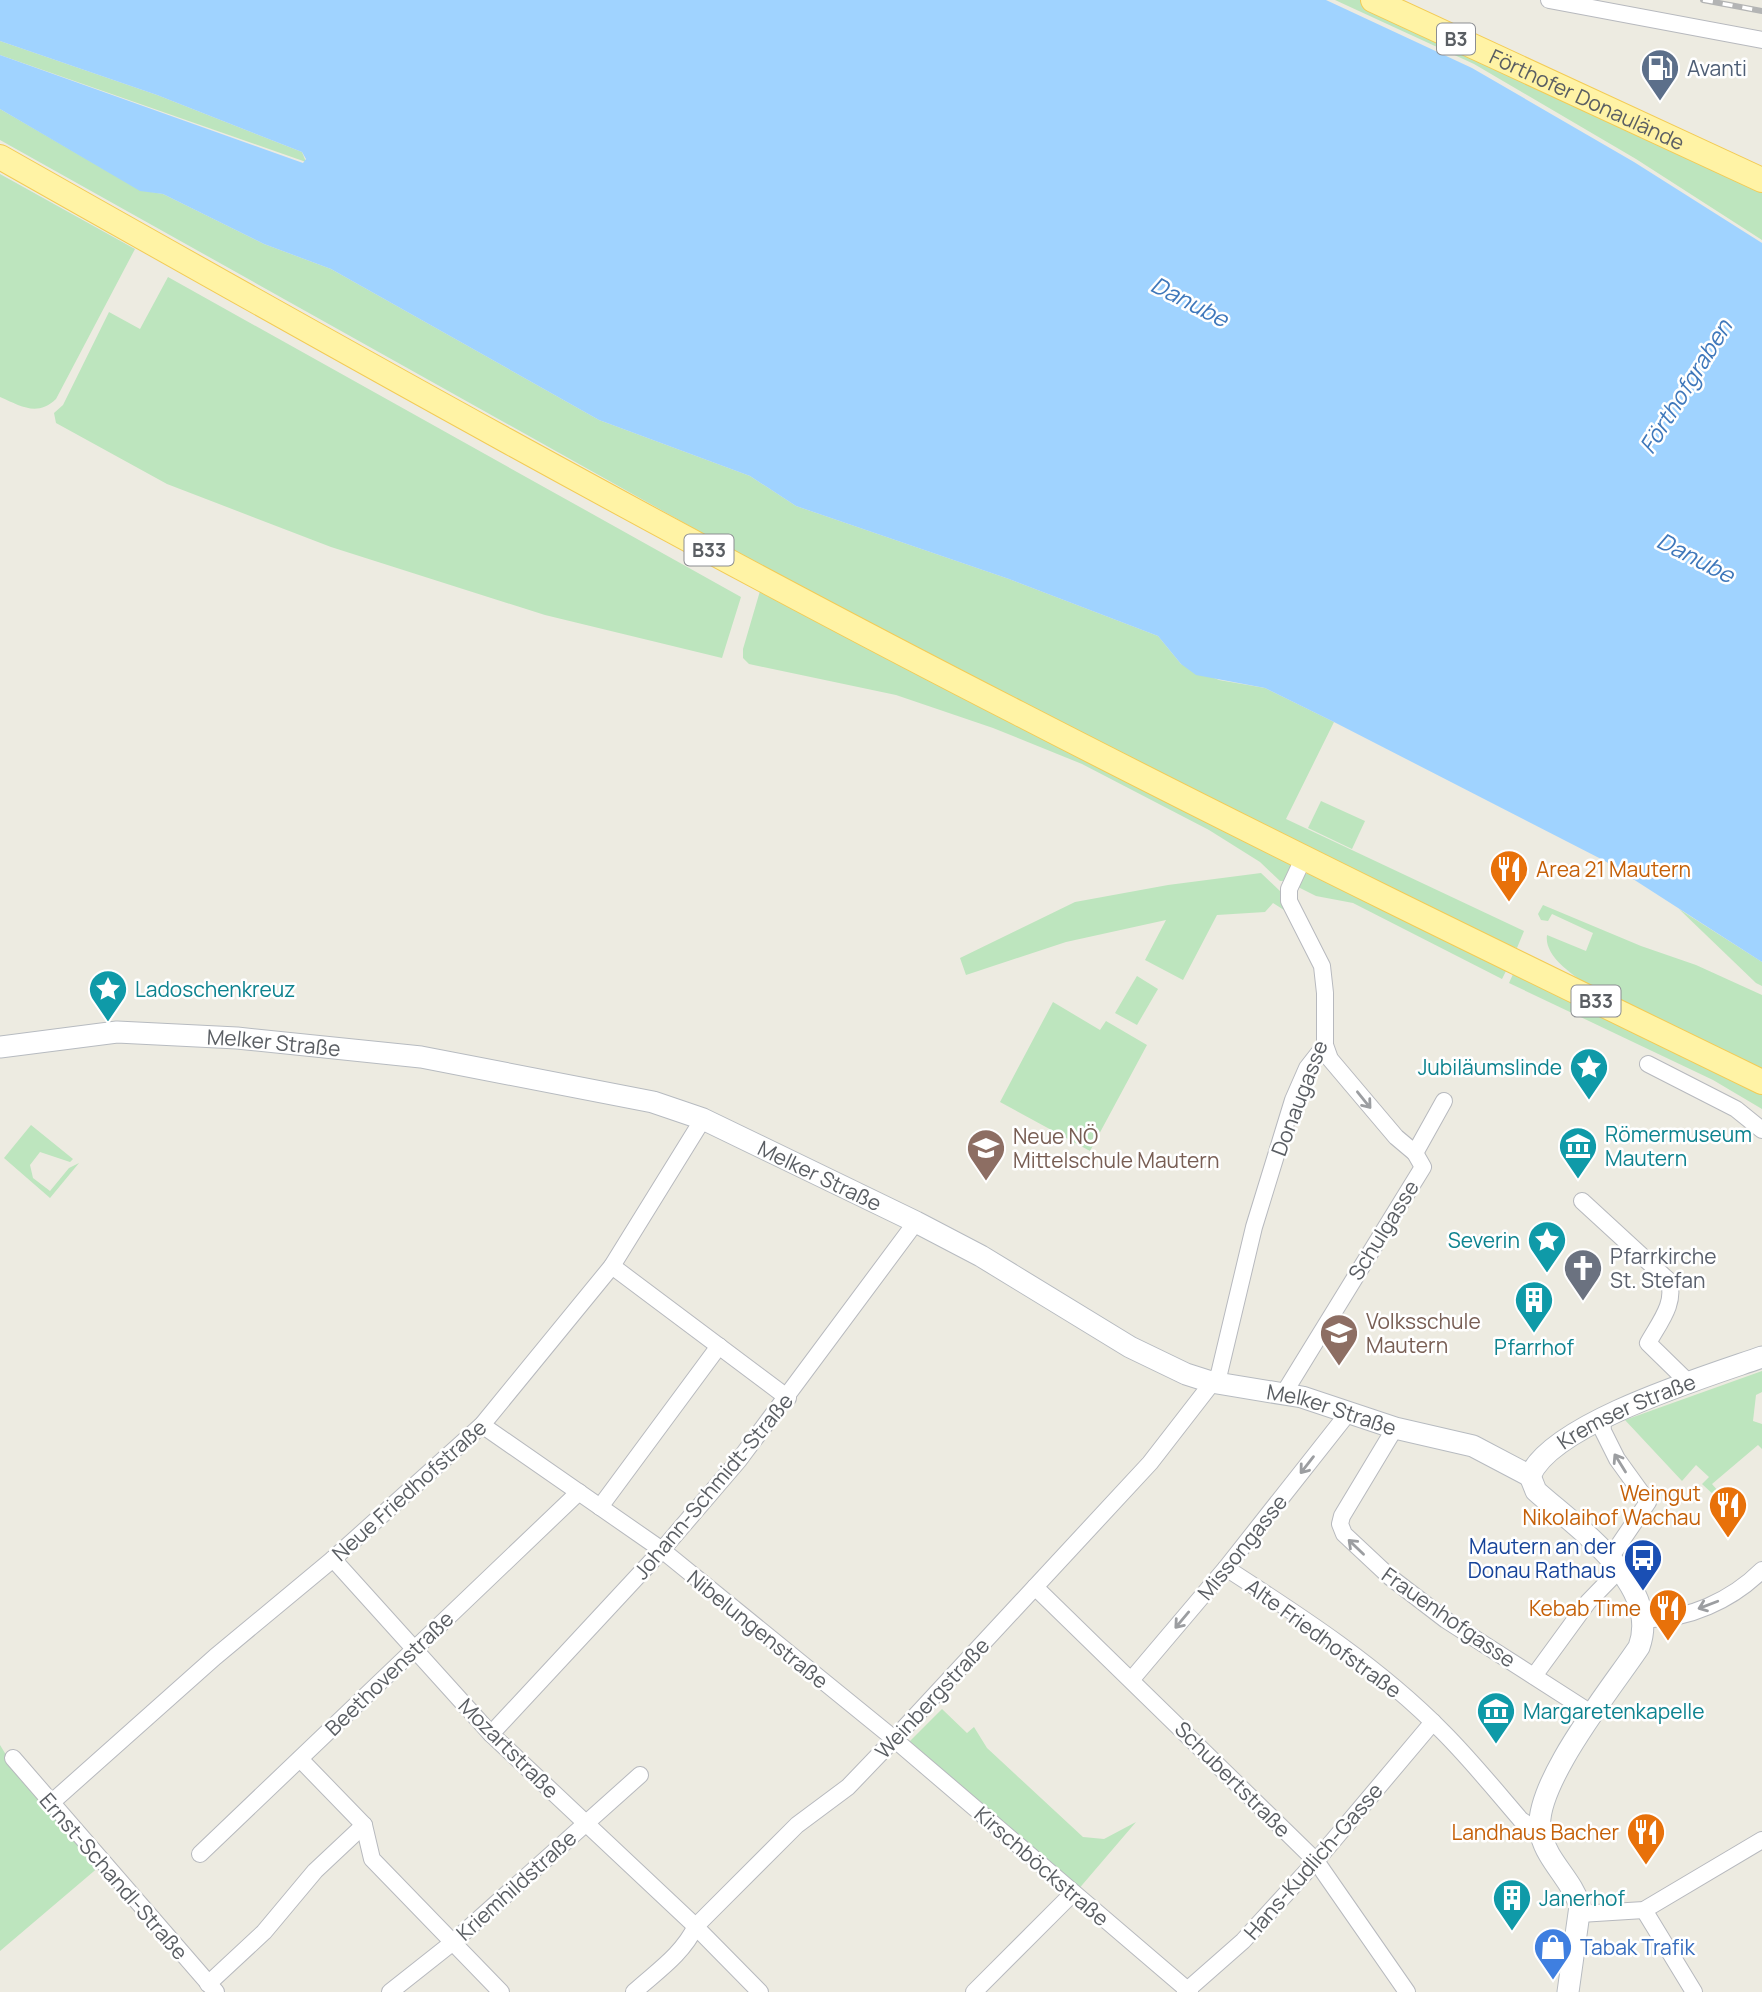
<svg xmlns="http://www.w3.org/2000/svg" width="1762" height="1992" viewBox="0 0 1762 1992" font-family="Manrope,sans-serif">
	<rect width="100%" height="100%" fill="#edebe1"/>
	<!-- green -->
	<g fill="#bde5be">
		<path d="M1335,0h25l402,188v52l-126,-81 -162,-95z"/>
		<path d="M0,41l157,54 145,57 4,10 -306,-107z"/>
		<path d="M0,109l140,81 23,4 101,50 67,25 268,151 151,56 46,30 213,73 149,57 23,28 38,16 46,8 69,34 -48,97 238,112 -7,17 -28,-9 -211,-105 -515,-267 -763,-427z"/>
		<path d="M0,174l135,75 -79,150c-19,18 -35,7 -56,-2z"/>
		<path d="M168,277l573,320 -19,61 -177,-43 -214,-68 -164,-63 -111,-61 -2,-10 9,-8 46,-93 31,17z"/>
		<path d="M760,591l533,274 -8,16h-5l-20,-19 -51,-32 -127,-66 -89,-36 -97,-33 -147,-31 -6,-6v-9z"/>
		<path d="M1321,801l44,20 -13,28 -44,-21z"/>
		<path d="M1261,873l19,18 4,19 -11,-7 -8,9 -48,3 -34,65 -38,-20 21,-40 -100,22 -100,33 -6,-17 115,-56 93,-17z"/>
		<path d="M1310,873l197,96 -5,10 -149,-76 -37,-7 -18,-9 6,-13z"/>
		<path d="M1543,905l98,41 55,19 66,30v74l-179,-87c-14,-10 -39,-27 -36,-47l39,16 7,-18 -41,-19 -4,7 -7,-1 -3,-6z"/>
		<path d="M1679,909l83,53v24l-6,-3z"/>
		<path d="M1514,972l248,122v15l-49,-29 -204,-97z"/>
		<path d="M1137,976l21,13 -21,36 -22,-12z"/>
		<path d="M1053,1002l47,28 6,-9 41,24 -57,106 -90,-49z"/>
		<path d="M31,1125l42,34 -3,3 -30,-10 -10,13 3,13 17,13 19,-23 10,-5 -29,35 -46,-40z"/>
		<path d="M1762,1371v21l-6,3 -3,26 9,3v25l-4,-4 -46,39 6,7 -4,4 -12,-11 7,-7 -13,-12 -14,16 -57,-61z"/>
		<path d="M942,1709l25,24 7,-6 13,21 96,89 21,2 32,-17 -59,69 -171,-146z"/>
		<path d="M0,1745l8,13 92,108 -100,85z"/>
	</g>
	<!-- water -->
	<path fill="#a0d3ff" d="M0,0h1326l146,68 162,94 128,81v719l-157,-101 -271,-139 -69,-34 -69,-13 -15,-11 -23,-28 -149,-57 -213,-73 -46,-30 -151,-56 -268,-151 -67,-25 -101,-50 -23,-3 -140,-82v-54l303,108 3,-4 -4,-7 -145,-57 -157,-54z"/>
	<g fill="none" stroke-linecap="round" stroke-linejoin="round">
		<!-- street casing -->
		<g stroke="#b7b9be" stroke-width="18">
			<g id="street">
				<path d="M1549,0l213,40"/>
				<path d="M1648,1064l88,45 26,21"/>
				<path d="M1415,1153l29,-52"/>
				<path d="M1582,1201l86,79c9,22 -9,43 -20,63l42,41"/>
				<path d="M612,1266l176,132"/>
				<path d="M1284,1393l139,-226 -8,-14 -19,-16 -66,-78 -5,-14"/>
				<path d="M1602,1418l1,13 14,28 31,43 -38,56"/>
				<path d="M482,1425l180,125 225,183 303,259"/>
				<path d="M1395,1428l-53,88 -2,8 4,10 46,43 56,43 145,93"/>
				<path d="M600,1507l119,-161"/>
				<path d="M333,1559l158,175 199,187 70,71"/>
				<path d="M1226,1568c76,49 153,99 217,164 28,28 53,59 78,88l9,6h9"/>
				<path d="M1035,1587l281,274 91,131"/>
				<path d="M1644,1619c43,2 88,-19 118,-49"/>
				<path d="M1534,1676l54,-74 32,-33"/>
				<path d="M1132,1679l94,-111 123,-156"/>
				<path d="M491,1734l171,-184 77,-90 177,-238"/>
				<path d="M13,1758l203,234"/>
				<path d="M300,1759l64,66 8,34 129,133"/>
				<path d="M51,1803l164,-146 118,-98 149,-134 130,-159 91,-147"/>
				<path d="M200,1854l379,-362"/>
				<path d="M1644,1910l50,82"/>
				<path d="M1580,1914l64,-4 118,-70"/>
				<path d="M208,1984l56,-52 51,-61 49,-46"/>
				<path d="M390,1992l62,-49 188,-168"/>
				<path d="M634,1992c23,-21 48,-37 62,-66l101,-101 51,-38 46,-48 256,-276 69,-89 35,-147 39,-127 14,-32 18,-23v-52l-3,-27 -33,-65v-12l15,-32"/>
				<path d="M974,1992l98,-98"/>
				<path d="M1185,1992l58,-51 73,-80 117,-139"/>
			</g>
		</g>
		<!-- secondary casing -->
		<g stroke="#b7bbc0" stroke-width="23">
			<g id="secondary">
				<path id="s1" d="M0,1047l117,-15 120,6 184,19 232,45 50,17 213,103 65,34 149,91 56,27 25,8 91,15 93,31 78,18 57,30"/>
				<path d="M1530,1476l6,15c40,36 126,94 103,156 -25,38 -111,143 -98,188 7,27 31,45 39,71l-12,86"/>
				<path id="s2" d="M1530,1476c22,-53 178,-100 232,-119"/>
			</g>
		</g>
		<!-- primary casing -->
		<g stroke="#f3cb55" stroke-width="26">
			<g id="primary">
				<path id="s3" d="M1373,0l389,180"/>
				<path d="M0,157c336,190 674,380 1018,556 246,127 495,248 744,369"/>
			</g>
		</g>
		<!-- street -->
		<use href="#street" stroke="#fff" stroke-width="16"/>
		<!-- secondary -->
		<use href="#secondary" stroke="#fff" stroke-width="21"/>
		<!-- primary -->
		<use href="#primary" stroke="#fff3a5" stroke-width="24"/>
		<!-- rail casing -->
		<g stroke="#b3b4b4" stroke-width="6">
			<path id="rail" d="M1703,0l59,11"/>
		</g>
		<!-- rail -->
		<use href="#rail" stroke="#fff" stroke-width="3.5" stroke-dasharray="10" stroke-linecap="butt"/>
	</g>
	<!-- one-way arrows -->
	<defs><path id="oneway-shaft" d="M-6 0H5M1.5-3L5.5 0L1.5 3" fill="none" stroke-width="1.6" stroke-linecap="round" stroke-linejoin="round" transform="scale(1.75)"/></defs>
	<g stroke="#9c9ea1">
		<use href="#oneway-shaft" transform="translate(1364 1100) rotate(51)"/>
		<use href="#oneway-shaft" transform="translate(1620 1463) rotate(-122)"/>
		<use href="#oneway-shaft" transform="translate(1307 1465) rotate(128)"/>
		<use href="#oneway-shaft" transform="translate(1356 1547) rotate(-136)"/>
		<use href="#oneway-shaft" transform="translate(1708 1605) rotate(159)"/>
		<use href="#oneway-shaft" transform="translate(1182 1620) rotate(130)"/>
	</g>
	<!-- icons -->
	<defs>
		<g id="fuel-pin" transform="scale(2.0125)"><path d="M0 17L-7.5 6A9.5 9.5 0 1 1 7.5 6Z" fill="#5c6f8a" stroke="#fff"/><path d="M-5.5-6h7V0h2V4h1.3V-2.5L3-4.5l.8-.8L6-3V5H2.5V1h-1V6h-7ZM-4.2-4.7v3.2H.2V-4.7Z" fill="#fff"/></g>
		<g id="restaurant-pin" transform="scale(2.0125)"><path d="M0 17L-7.5 6A9.5 9.5 0 1 1 7.5 6Z" fill="#e8710a" stroke="#fff"/><path d="M-5-6h1v4h1v-4h1v4h1v-4h1v5L-1.5 .5V6h-2V.5L-5-1ZM5-6V6H3V1.5H1.5Q1.5-4 5-6Z" fill="#fff"/></g>
		<g id="sight-pin" transform="scale(2.0125)"><path d="M0 17L-7.5 6A9.5 9.5 0 1 1 7.5 6Z" fill="#0f9aa8" stroke="#fff"/><path d="M0-6L1.8-2.2L6-1.7L2.9 1.2L3.7 5.4L0 3.3L-3.7 5.4L-2.9 1.2L-6-1.7L-1.8-2.2Z" fill="#fff"/></g>
		<g id="museum-pin" transform="scale(2.0125)"><path d="M0 17L-7.5 6A9.5 9.5 0 1 1 7.5 6Z" fill="#0f9aa8" stroke="#fff"/><path d="M0-6L6-3V-2H-6V-3ZM-5-1h2V3h-2ZM-1-1h2V3h-2ZM3-1h2V3H3ZM-6 4H6V6H-6Z" fill="#fff"/></g>
		<g id="school-pin" transform="scale(2.0125)"><path d="M0 17L-7.5 6A9.5 9.5 0 1 1 7.5 6Z" fill="#8d6e63" stroke="#fff"/><path d="M0-5L7-2L0 1L-7-2ZM-4 1L0 2.5L4 1V4Q0 6-4 4Z" fill="#fff"/></g>
		<g id="church-pin" transform="scale(2.0125)"><path d="M0 17L-7.5 6A9.5 9.5 0 1 1 7.5 6Z" fill="#6b7280" stroke="#fff"/><path d="M-1.2-6h2.4v3.5h3.3v2.4h-3.3V6h-2.4V-.1h-3.3v-2.4h3.3Z" fill="#fff"/></g>
		<g id="building-pin" transform="scale(2.0125)"><path d="M0 17L-7.5 6A9.5 9.5 0 1 1 7.5 6Z" fill="#0f9aa8" stroke="#fff"/><path d="M-4-6H4V6H1V3H-1V6H-4ZM-2.5-4.3h1.7v1.8h-1.7ZM.8-4.3h1.7v1.8H.8ZM-2.5-1h1.7V.8h-1.7ZM.8-1h1.7V.8H.8Z" fill="#fff"/></g>
		<g id="bus-pin" transform="scale(2.0125)"><path d="M0 17L-7.5 6A9.5 9.5 0 1 1 7.5 6Z" fill="#1a4fb4" stroke="#fff"/><path d="M-5-6H5V4H4V6H2V4H-2V6H-4V4H-5ZM-3.5-4V0h7V-4ZM-3.5 1.2v1.5H-2V1.2ZM2 1.2v1.5H3.5V1.2Z" fill="#fff"/></g>
		<g id="shop-pin" transform="scale(2.0125)"><path d="M0 17L-7.5 6A9.5 9.5 0 1 1 7.5 6Z" fill="#3f7fe0" stroke="#fff"/><path d="M-5-2.5h2.3a2.7 3.5 0 0 1 5.4 0H5L5.5 6h-11ZM-1.5-2.5h3a1.5 2.3 0 0 0-3 0Z" fill="#fff"/></g>
	</defs>
	<g fill-rule="evenodd">
		<use href="#fuel-pin" x="1660" y="68"/>
		<use href="#restaurant-pin" x="1509" y="869"/>
		<use href="#sight-pin" x="108" y="989"/>
		<use href="#sight-pin" x="1589" y="1067"/>
		<use href="#museum-pin" x="1578" y="1146"/>
		<use href="#school-pin" x="986" y="1148"/>
		<use href="#sight-pin" x="1547" y="1240"/>
		<use href="#church-pin" x="1583" y="1268"/>
		<use href="#building-pin" x="1534" y="1300"/>
		<use href="#school-pin" x="1339" y="1333"/>
		<use href="#restaurant-pin" x="1728" y="1505"/>
		<use href="#bus-pin" x="1643" y="1558"/>
		<use href="#restaurant-pin" x="1668" y="1608"/>
		<use href="#museum-pin" x="1496" y="1711"/>
		<use href="#restaurant-pin" x="1646" y="1832"/>
		<use href="#building-pin" x="1512" y="1898"/>
		<use href="#shop-pin" x="1553" y="1947"/>
	</g>
	<g text-anchor="middle" dominant-baseline="central" stroke-width="5" stroke-linejoin="round" paint-order="stroke">
		<!-- shield labels -->
		<g fill="#fff" stroke="#8c8e92" stroke-width="2">
			<rect x="1437" y="23.5" width="38" height="31" rx="5"/>
			<rect x="684.5" y="534.5" width="49" height="31" rx="5"/>
			<rect x="1571.5" y="985.5" width="49" height="31" rx="5"/>
		</g>
		<g font-size="19" font-weight="bold" fill="#5a5e63">
			<text x="1456" y="39">B3</text>
			<text x="709" y="550">B33</text>
			<text x="1596" y="1001">B33</text>
		</g>
		<!-- service labels -->
		<g font-size="21" fill="#4e5e75" stroke="#fff" text-anchor="start">
			<text x="1687" y="68">Avanti</text>
		</g>
		<!-- street labels -->
		<g font-size="21" fill="#5a5e63" stroke="#fff">
			<text stroke="none"><textPath href="#s3" startOffset="236">Förthofer Donaulände</textPath></text>
			<text stroke="none"><textPath href="#s1" startOffset="275">Melker Straße</textPath></text>
			<text transform="translate(1299 1098) rotate(-69)">Donaugasse</text>
			<text stroke="none"><textPath href="#s1" startOffset="842">Melker Straße</textPath></text>
			<text transform="translate(1383 1230) rotate(-58)">Schulgasse</text>
			<text stroke="none"><textPath href="#s1" startOffset="1409">Melker Straße</textPath></text>
			<text stroke="none"><textPath href="#s2" startOffset="119">Kremser Straße</textPath></text>
			<text transform="translate(713 1486) rotate(-50)">Johann-Schmidt-Straße</text>
			<text transform="translate(409 1490) rotate(-42)">Neue Friedhofstraße</text>
			<text transform="translate(1242 1547) rotate(-51)">Missongasse</text>
			<text transform="translate(1449 1617) rotate(35)">Frauenhofgasse</text>
			<text transform="translate(758 1629) rotate(39)">Nibelungenstraße</text>
			<text transform="translate(1324 1638) rotate(36)">Alte Friedhofstraße</text>
			<text transform="translate(389 1673) rotate(-44)">Beethovenstraße</text>
			<text transform="translate(932 1698) rotate(-47)">Weinbergstraße</text>
			<text transform="translate(509 1748) rotate(45)">Mozartstraße</text>
			<text transform="translate(1233 1779) rotate(45)">Schubertstraße</text>
			<text transform="translate(1313 1861) rotate(-49)">Hans-Kudlich-Gasse</text>
			<text transform="translate(1042 1866) rotate(41)">Kirschböckstraße</text>
			<text transform="translate(114 1876) rotate(49)">Ernst-Schandl-Straße</text>
			<text transform="translate(516 1885) rotate(-42)">Kriemhildstraße</text>
		</g>
		<!-- food labels -->
		<g font-size="21" fill="#c56008" stroke="#fff" text-anchor="end">
			<text x="1536" y="869" text-anchor="start">Area 21 Mautern</text>
			<text x="1701" y="1493">Weingut<tspan x="1701" dy="24">Nikolaihof Wachau</tspan></text>
			<text x="1641" y="1608">Kebab Time</text>
			<text x="1619" y="1832">Landhaus Bacher</text>
		</g>
		<!-- culture labels -->
		<g font-size="21" fill="#0d838f" stroke="#fff" text-anchor="start">
			<text x="135" y="989">Ladoschenkreuz</text>
			<text x="1562" y="1067" text-anchor="end">Jubiläumslinde</text>
			<text x="1605" y="1134">Römermuseum<tspan x="1605" dy="24">Mautern</tspan></text>
			<text x="1520" y="1240" text-anchor="end">Severin</text>
			<text x="1534" y="1347" text-anchor="middle">Pfarrhof</text>
			<text x="1523" y="1711">Margaretenkapelle</text>
			<text x="1539" y="1898">Janerhof</text>
		</g>
		<!-- education labels -->
		<g font-size="21" fill="#785e54" stroke="#fff" text-anchor="start">
			<text x="1013" y="1136">Neue NÖ<tspan x="1013" dy="24">Mittelschule Mautern</tspan></text>
			<text x="1366" y="1321">Volksschule<tspan x="1366" dy="24">Mautern</tspan></text>
		</g>
		<!-- worship labels -->
		<g font-size="21" fill="#5b616d" stroke="#fff" text-anchor="start">
			<text x="1610" y="1256">Pfarrkirche<tspan x="1610" dy="24">St. Stefan</tspan></text>
		</g>
		<!-- transit labels -->
		<g font-size="21" fill="#164399" stroke="#fff" text-anchor="end">
			<text x="1616" y="1546">Mautern an der<tspan x="1616" dy="24">Donau Rathaus</tspan></text>
		</g>
		<!-- shop labels -->
		<g font-size="21" fill="#366cbe" stroke="#fff" text-anchor="start">
			<text x="1580" y="1947">Tabak Trafik</text>
		</g>
		<!-- water labels -->
		<g font-size="23" font-style="italic" fill="#3f78bb" stroke="#fff">
			<text transform="translate(1190 301) rotate(27)">Danube</text>
			<text transform="translate(1685 386) rotate(-58)">Förthofgraben</text>
			<text transform="translate(1696 557) rotate(27)">Danube</text>
		</g>
	</g>
</svg>
